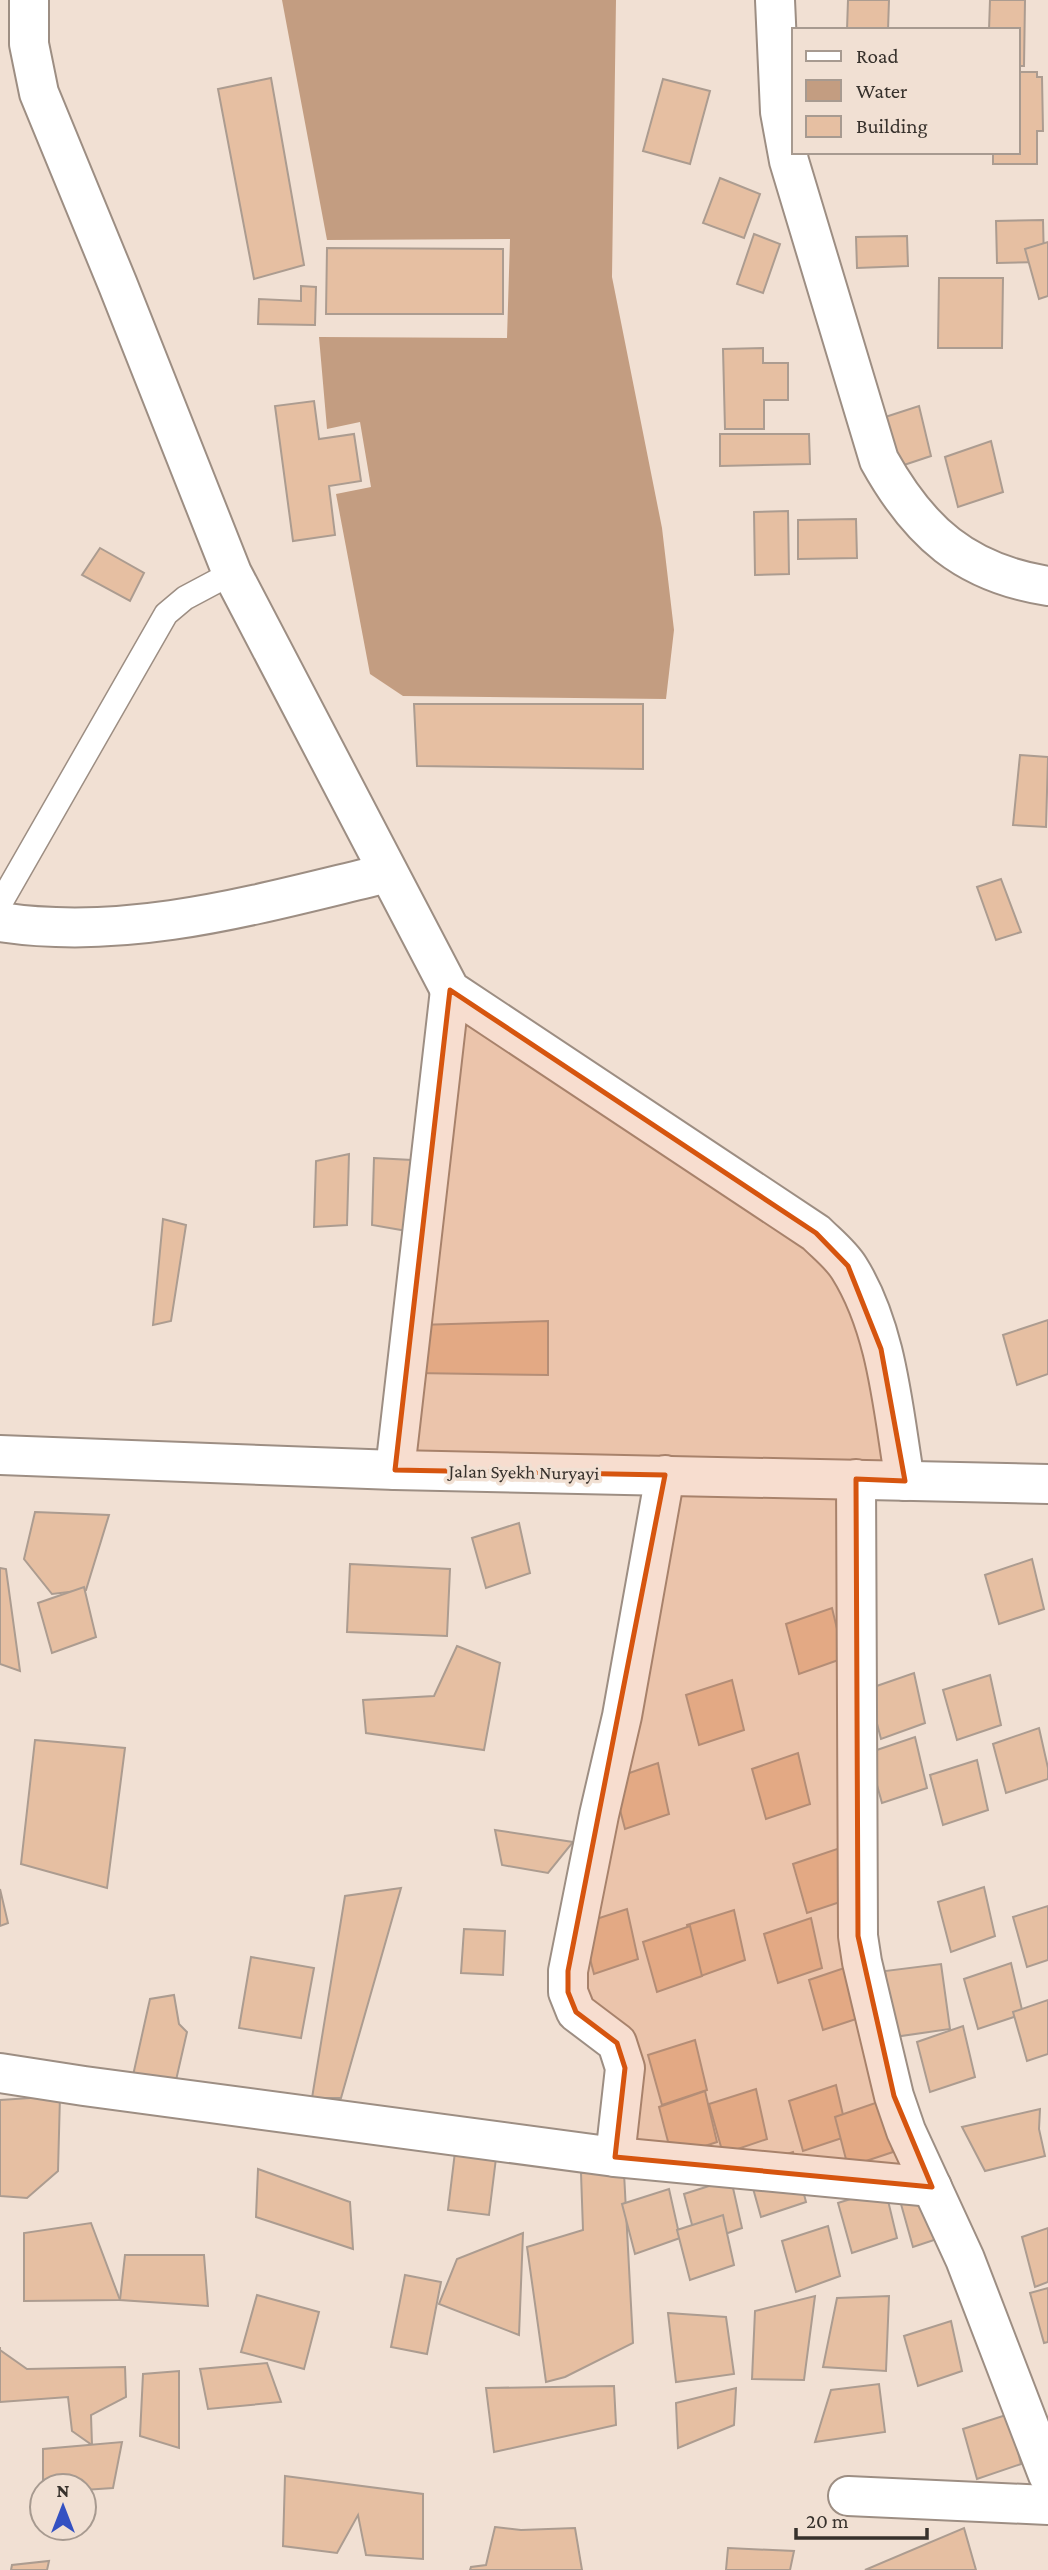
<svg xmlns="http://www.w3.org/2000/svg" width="1048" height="2570" viewBox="0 0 1048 2570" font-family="'Crimson Pro',serif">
	<rect width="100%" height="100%" fill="#f1e0d3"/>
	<!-- water -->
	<path fill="#c39d81" d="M282,0h334l-4,277 50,251 12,102 -8,69 -263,-3 -33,-22 -34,-180 35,-7 -11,-65 -33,7 -8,-92 188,1 3,-99 -183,1z"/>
	<!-- building -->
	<g fill="#e6bfa2" stroke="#ac9c90" stroke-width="2">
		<path d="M848,0h41l-1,30h-41z"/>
		<path d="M990,0h35l-1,66h-6v-36h-29z"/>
		<path d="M1018,72h19v5h5l1,54h-6v33h-44v-12h25z"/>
		<path d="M271,78l33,187 -50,14 -36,-190z"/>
		<path d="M663,79l47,12 -20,73 -47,-13z"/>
		<path d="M720,178l40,16 -16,44 -41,-15z"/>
		<path d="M1043,220l1,42 -47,1 -1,-42z"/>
		<path d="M754,234l26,10 -17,49 -26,-9z"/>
		<path d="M907,236l1,30 -51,2 -1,-31z"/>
		<path d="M1048,242v54l-9,3 -14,-50z"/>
		<path d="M327,248l176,1v65h-177z"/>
		<path d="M939,278h64l-1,70h-64z"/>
		<path d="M301,286l15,1 -1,38 -57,-1 1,-25 42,2z"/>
		<path d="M763,348v15h25v37h-24v29h-39l-2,-80z"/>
		<path d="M314,401l5,38 35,-5 7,47 -32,5 6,49 -42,6 -18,-135z"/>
		<path d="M919,406l12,50 -45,15 -13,-50z"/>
		<path d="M720,434h89l1,30 -90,2z"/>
		<path d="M991,441l12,51 -45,15 -13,-50z"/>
		<path d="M788,511l1,63 -34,1 -1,-63z"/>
		<path d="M856,519l1,39 -59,1v-39z"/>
		<path d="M100,548l44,25 -14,28 -48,-26z"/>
		<path d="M414,704h229v65l-226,-3z"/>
		<path d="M1020,755l28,2 -2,70 -33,-2z"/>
		<path d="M1001,879l20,53 -25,8 -19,-53z"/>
		<path d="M349,1154l-2,71 -33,2 2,-66z"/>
		<path d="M374,1158l38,2 -5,71 -35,-6z"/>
		<path d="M163,1219l23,6 -15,96 -18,4z"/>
		<path d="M1048,1320v54l-31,11 -14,-50z"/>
		<path d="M548,1321v54l-133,-2 3,-48z"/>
		<path d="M35,1512l74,3 -23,75 -34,4 -28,-35z"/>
		<path d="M519,1523l11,50 -44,15 -14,-50z"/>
		<path d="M1032,1559l12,50 -45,15 -14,-49z"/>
		<path d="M350,1564l100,5 -3,67 -100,-4z"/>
		<path d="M0,1568l6,1 14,102 -20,-7z"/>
		<path d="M84,1587l12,50 -44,16 -14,-50z"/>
		<path d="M832,1608l12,50 -45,16 -13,-50z"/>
		<path d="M457,1646l43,17 -16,87 -118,-17 -3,-33 71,-4z"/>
		<path d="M914,1673l11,50 -44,16 -13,-50z"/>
		<path d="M990,1675l11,50 -44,15 -14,-50z"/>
		<path d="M732,1680l12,50 -45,15 -13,-50z"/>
		<path d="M1039,1728l9,40v11l-42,14 -13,-49z"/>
		<path d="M915,1737l12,51 -45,15 -14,-50z"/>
		<path d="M35,1740l90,8 -18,140 -86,-24z"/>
		<path d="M798,1753l12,51 -44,15 -14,-50z"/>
		<path d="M977,1760l11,50 -45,15 -13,-50z"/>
		<path d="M658,1763l11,51 -44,15 -13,-50z"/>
		<path d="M495,1830l78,12 -25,31 -46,-8z"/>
		<path d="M840,1848l12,50 -45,15 -14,-49z"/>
		<path d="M984,1887l11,49 -44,16 -13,-50z"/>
		<path d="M401,1888l-60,210h-29l33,-202z"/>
		<path d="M0,1889l8,34 -8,3z"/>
		<path d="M1048,1906v54l-21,7 -14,-50z"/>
		<path d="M627,1909l11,50 -44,15 -13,-50z"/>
		<path d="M734,1910l11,50 -44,16 -14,-51z"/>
		<path d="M811,1918l11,50 -44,15 -14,-49z"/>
		<path d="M690,1926l12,50 -45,16 -14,-50z"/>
		<path d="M464,1929l41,2 -2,44 -42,-2z"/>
		<path d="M251,1957l63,11 -13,70 -62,-10z"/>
		<path d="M1011,1963l12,51 -45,15 -14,-50z"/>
		<path d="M856,1964l12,51 -45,15 -14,-50z"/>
		<path d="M941,1964l9,65 -56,8 -9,-66z"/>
		<path d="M174,1995l5,29 8,8 -13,57 -42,-9 18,-81z"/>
		<path d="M1048,2000v54l-21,7 -14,-49z"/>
		<path d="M963,2026l12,51 -45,15 -13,-50z"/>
		<path d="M695,2040l12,50 -45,15 -14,-50z"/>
		<path d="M836,2085l12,51 -45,15 -14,-50z"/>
		<path d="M756,2089l11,50 -44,15 -14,-50z"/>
		<path d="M705,2091l12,51 -45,15 -13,-50z"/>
		<path d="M60,2096l-2,75 -31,27 -27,-2v-96z"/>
		<path d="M881,2101l12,51 -45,15 -13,-50z"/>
		<path d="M1040,2109l-1,20 6,27 -60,15 -23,-44z"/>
		<path d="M455,2152l41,6 -7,57 -41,-5z"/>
		<path d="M793,2152l13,50 -45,15 -14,-50z"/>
		<path d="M258,2169l92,33 3,47 -97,-32z"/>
		<path d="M581,2173h43l9,170 -68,34 -19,5 -19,-135 56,-17z"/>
		<path d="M731,2179l11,49 -45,16 -13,-50z"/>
		<path d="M946,2182l12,50 -45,15 -14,-50z"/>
		<path d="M885,2188l12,50 -45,15 -14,-50z"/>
		<path d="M669,2189l11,49 -45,16 -13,-50z"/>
		<path d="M723,2215l11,50 -44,15 -13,-50z"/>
		<path d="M91,2223l29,77 -96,1v-68z"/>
		<path d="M828,2226l12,50 -44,16 -14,-51z"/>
		<path d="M1048,2228v54l-13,5 -13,-50z"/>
		<path d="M523,2233l-4,102 -80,-31 18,-45z"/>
		<path d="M125,2255h79l4,51 -88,-6z"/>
		<path d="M405,2275l36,7 -14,72 -36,-7z"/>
		<path d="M1048,2288v54l-4,1 -14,-50z"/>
		<path d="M257,2295l62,17 -15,57 -63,-17z"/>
		<path d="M815,2296l-11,84 -52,-1 3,-68z"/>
		<path d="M889,2296l-3,75 -63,-4 14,-69z"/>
		<path d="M668,2313l58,4 8,57 -58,8z"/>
		<path d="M951,2321l11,50 -44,15 -14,-50z"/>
		<path d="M0,2347v3l27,19 98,-2 1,30 -35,18 1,30 -20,-14 -4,-34 -68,5z"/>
		<path d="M267,2363l14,39 -73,7 -8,-40z"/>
		<path d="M179,2371v77l-39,-12 3,-62z"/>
		<path d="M879,2384l6,48 -70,10 16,-52z"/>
		<path d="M614,2386l2,39 -122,27 -8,-64z"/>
		<path d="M736,2388l-2,37 -56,23 -2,-45z"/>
		<path d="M1009,2414l12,50 -44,15 -14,-50z"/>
		<path d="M122,2442l-9,46 -29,2v-4h-41v-37z"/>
		<path d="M285,2476l138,18v65l-57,-4 -8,-40 -21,38 -54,-7z"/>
		<path d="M495,2527l26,3 54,-2 7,42h-112l1,-3 15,-2z"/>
		<path d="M964,2528l12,42h-111z"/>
		<path d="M728,2548l66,3 -4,19h-64z"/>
		<path d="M49,2561l-2,9h-36l1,-5z"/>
	</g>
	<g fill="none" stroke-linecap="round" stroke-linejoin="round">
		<!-- lane casing -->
		<g stroke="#9d8e83" stroke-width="26">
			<path id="lane" d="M0,904l166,-290 19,-16 47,-25"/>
		</g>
		<!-- street casing -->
		<g stroke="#9d8e83" stroke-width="42">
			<g id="street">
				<path d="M29,0v44l10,49 79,192 114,288 218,417 366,243c11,11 25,22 33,35 39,62 44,143 56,213"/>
				<path d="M775,0l5,112 9,49 90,299c40,72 86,113 169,126"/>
				<path d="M0,922c132,20 261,-19 388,-49"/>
				<path d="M395,1470l55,-480"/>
				<path d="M856,1479l2,457 4,26 32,134 12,35 59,128 83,216"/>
				<path d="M0,2073l84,13 531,71 10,-89 -8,-25 -41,-31 -8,-20v-21l31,-156 23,-99 43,-241"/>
				<path d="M615,2157l317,30"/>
				<path d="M848,2496l200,9"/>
			</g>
		</g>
		<!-- secondary casing -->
		<g stroke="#9d8e83" stroke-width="42">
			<path id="secondary" d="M0,1455l395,15 653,14"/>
		</g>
		<!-- lane -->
		<use href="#lane" stroke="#fff" stroke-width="23"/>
		<!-- street -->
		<use href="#street" stroke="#fff" stroke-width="38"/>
		<!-- secondary -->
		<use href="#secondary" stroke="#fff" stroke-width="38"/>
	</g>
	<!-- marked area -->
	<path fill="#d6550f" fill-opacity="0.2" stroke="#d6550f" stroke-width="5" stroke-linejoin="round" d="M450,990l366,243 32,33 33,83 24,132 -49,-2 2,457 36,160 38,91 -317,-30 10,-89 -8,-25 -41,-31 -8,-20v-21l97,-496 -270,-5z"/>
	<g text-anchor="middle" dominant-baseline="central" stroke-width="7" stroke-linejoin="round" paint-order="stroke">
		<!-- street labels -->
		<g font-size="19" fill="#37312c" stroke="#f1e0d3">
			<text transform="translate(524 1472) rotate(1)">Jalan Syekh Nuryayi</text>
		</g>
	</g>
	<!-- legend -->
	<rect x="792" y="28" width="228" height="126" fill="#f1e0d3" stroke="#a79a90" stroke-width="2"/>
	<rect x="806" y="51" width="35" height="10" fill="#ffffff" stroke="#a79a90" stroke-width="2"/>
	<text x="856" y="63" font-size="21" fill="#37312c">Road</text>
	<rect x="806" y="80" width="35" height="21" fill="#c39d81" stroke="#a79a90" stroke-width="2"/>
	<text x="856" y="98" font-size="21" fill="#37312c">Water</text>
	<rect x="806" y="116" width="35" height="21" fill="#e6bfa2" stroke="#a79a90" stroke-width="2"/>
	<text x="856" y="133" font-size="21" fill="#37312c">Building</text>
	<!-- north arrow -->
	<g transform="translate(63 2507)"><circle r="33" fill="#f1e0d3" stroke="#a79a90" stroke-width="2"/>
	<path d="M0-5L12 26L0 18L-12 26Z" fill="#3451c2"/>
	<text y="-10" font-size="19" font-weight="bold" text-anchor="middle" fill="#37312c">N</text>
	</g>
	<!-- scale -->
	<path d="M796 2528v10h131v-10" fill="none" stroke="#37312c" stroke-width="3.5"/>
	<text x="806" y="2528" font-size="21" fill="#37312c" stroke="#f1e0d3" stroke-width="5" paint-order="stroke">20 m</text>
</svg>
